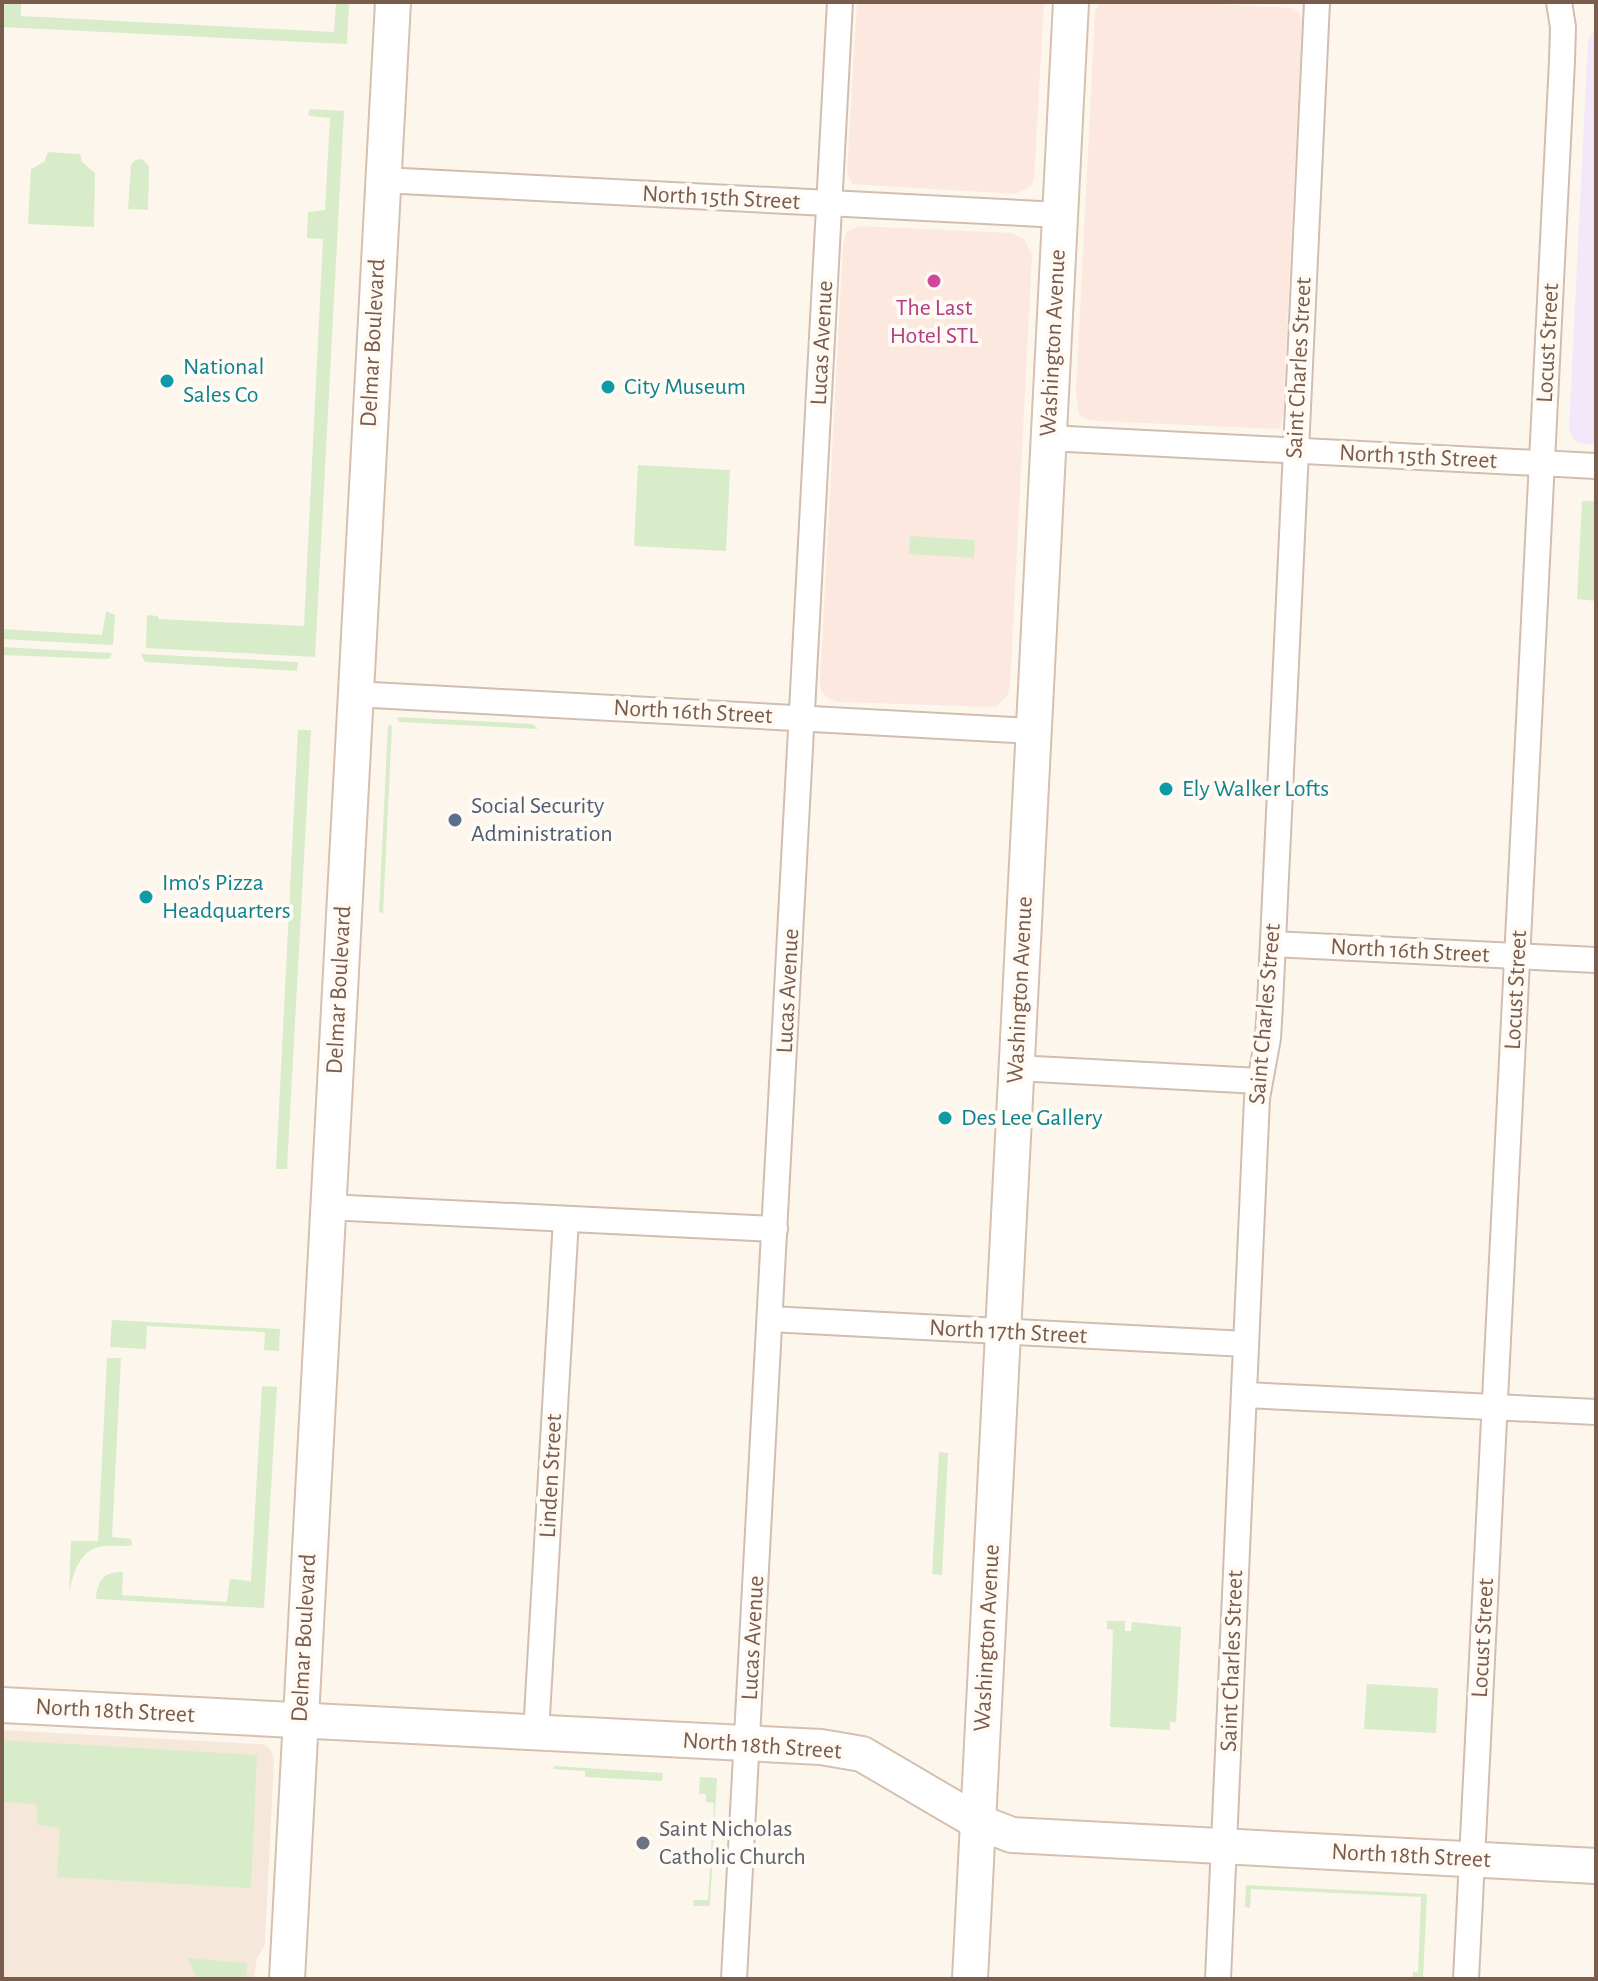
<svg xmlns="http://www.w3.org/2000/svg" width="1598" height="1981" viewBox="0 0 1598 1981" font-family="'Alegreya Sans',sans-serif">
	<rect width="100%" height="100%" fill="#fdf6ec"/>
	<!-- residential -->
	<path fill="#f5e8da" d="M2,1730l254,14h7l7,5 4,11 -9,179v6l-8,13 -3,21h-252z"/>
	<!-- commercial -->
	<g fill="#fde8e0">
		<path d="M857,2h187l-10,177 -3,7 -15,8 -164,-10 -5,-12z"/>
		<path d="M1100,2h83l109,6 5,2 5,9 -19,393 -2,14 -3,3 -179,-8 -14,-2 -6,-5 -3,-21 19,-381z"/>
		<path d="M858,226l154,7 12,6 8,16 -22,430 -2,10 -12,12 -157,-5 -10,-3 -8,-8 -1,-8 23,-438 3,-12z"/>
	</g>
	<!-- education -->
	<path fill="#f3e8fa" d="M1596,29v416l-17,-2 -5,-3 -5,-12 19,-388z"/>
	<!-- green -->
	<g fill="#d8ecc9">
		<path d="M2,2h19v14l313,16 2,-30h13l-2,42 -345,-17z"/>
		<path d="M310,109l34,2 -29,546 -169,-9 1,-33 11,1v3l146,7 19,-387 -16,-1 1,-26 17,-2 5,-92 -20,-2 -2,-2z"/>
		<path d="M48,152l32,2 2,8 13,11 -1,54 -66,-3 3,-55 13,-7z"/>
		<path d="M142,159l7,7 -1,44 -20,-1 3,-44 4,-5z"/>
		<path d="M638,465l92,5 -4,81 -92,-5z"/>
		<path d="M1582,501h14v100l-19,-2z"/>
		<path d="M910,536l65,4 -1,18 -65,-4z"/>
		<path d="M106,611l9,4 -2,30 -111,-6v-10l100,6z"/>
		<path d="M2,647l110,6 -2,5 -5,1 -103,-4z"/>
		<path d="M141,654l157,8 -1,9 -152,-9z"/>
		<path d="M397,717l135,7 6,5 -139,-7z"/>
		<path d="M388,725l4,1 -9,188 -4,-3z"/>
		<path d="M298,730h13l-24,439h-11z"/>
		<path d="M112,1320l168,9 -1,22 -15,-1 1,-18 -118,-6 -1,23 -36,-2z"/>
		<path d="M107,1358h14l-9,179 19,2 1,6c-8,2 -17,0 -26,1 -26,1 -32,25 -37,47l2,-52h27z"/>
		<path d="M262,1386l15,1 -13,221 -168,-9c1,-18 8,-28 27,-27l-1,23 105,7 3,-23 21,2z"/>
		<path d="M939,1452l9,1 -6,122 -10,-1z"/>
		<path d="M1107,1621h18v10h6l1,-9 49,5 -5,95h-6v8l-60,-3 3,-97 -6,-1z"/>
		<path d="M1367,1684l71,4 -2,45 -72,-4z"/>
		<path d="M2,1740l255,15 -6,133 -194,-11 3,-49 -22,-3 -2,-21 -34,-2z"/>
		<path d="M554,1766l109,7 -1,8 -77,-4v-6l-32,-2z"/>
		<path d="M700,1777l17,1 -7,128h-17l1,-6h14l6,-97 -8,-1v-8h-7z"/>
		<path d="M1246,1885l181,9 -4,85h-10v-8l5,2 3,-76 -170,-8 -1,19 -5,-1z"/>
		<path d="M187,1958l60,5 -1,16h-48z"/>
	</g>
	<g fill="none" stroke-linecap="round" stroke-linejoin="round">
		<!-- street casing -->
		<g stroke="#d1beb0" stroke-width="28">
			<g id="street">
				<path d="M382,180l678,35"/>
				<path d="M1048,438l548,28"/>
				<path d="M354,694l679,37"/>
				<path d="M1273,944l323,16"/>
				<path d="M1016,1068l243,13"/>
				<path d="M327,1207l448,22"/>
				<path d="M770,1319l476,25"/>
				<path d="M1244,1395l352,17"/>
				<path d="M536,1733l30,-514"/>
				<path d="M734,1979l106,-1977"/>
				<path d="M1218,1979l39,-881 11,-60 2,-33 47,-1003"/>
				<path d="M1466,1979l96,-1918 1,-34 -4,-25"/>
			</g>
		</g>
		<!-- secondary casing -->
		<g stroke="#d6c0b0" stroke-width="38">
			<g id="secondary">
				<path d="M2,1705l819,42 41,7 116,68 34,13 584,31"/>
				<path d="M287,1979l106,-1977"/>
				<path d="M970,1979l101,-1977"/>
			</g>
		</g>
		<!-- street -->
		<use href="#street" stroke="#fff" stroke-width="24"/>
		<!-- secondary -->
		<use href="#secondary" stroke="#fff" stroke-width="34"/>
	</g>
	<!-- markers -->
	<circle fill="#d1479c" stroke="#fffaf3" stroke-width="3" cx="934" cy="281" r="8"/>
	<g fill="#0f9aa8" stroke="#fffaf3" stroke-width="3">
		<circle cx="167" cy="381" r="8"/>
		<circle cx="608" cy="387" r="8"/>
		<circle cx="1166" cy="789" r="8"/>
		<circle cx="146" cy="897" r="8"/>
		<circle cx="945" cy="1118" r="8"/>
	</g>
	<circle fill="#5c6f8a" stroke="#fffaf3" stroke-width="3" cx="455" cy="820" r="8"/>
	<circle fill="#6b7280" stroke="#fffaf3" stroke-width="3" cx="643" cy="1843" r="8"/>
	<g text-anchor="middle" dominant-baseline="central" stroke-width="8" stroke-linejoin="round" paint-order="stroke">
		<!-- street labels -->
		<g font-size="24" fill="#7a5c4d" stroke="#fffaf3">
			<text transform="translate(721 198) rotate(3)">North 15th Street</text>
			<text transform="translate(373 343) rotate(-87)">Delmar Boulevard</text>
			<text transform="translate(822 343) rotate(-87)">Lucas Avenue</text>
			<text transform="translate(1053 343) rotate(-87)">Washington Avenue</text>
			<text transform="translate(1548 343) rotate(-87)">Locust Street</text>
			<text transform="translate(1299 368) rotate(-87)">Saint Charles Street</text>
			<text transform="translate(1418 457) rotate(3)">North 15th Street</text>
			<text transform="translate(693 712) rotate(3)">North 16th Street</text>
			<text transform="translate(1410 951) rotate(3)">North 16th Street</text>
			<text transform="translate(339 990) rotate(-87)">Delmar Boulevard</text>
			<text transform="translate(1020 990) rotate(-87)">Washington Avenue</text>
			<text transform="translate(1516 990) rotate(-87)">Locust Street</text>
			<text transform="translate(788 991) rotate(-87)">Lucas Avenue</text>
			<text transform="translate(1265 1014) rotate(-85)">Saint Charles Street</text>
			<text transform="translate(1008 1332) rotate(3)">North 17th Street</text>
			<text transform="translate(551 1476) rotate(-87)">Linden Street</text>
			<text transform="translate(304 1638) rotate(-87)">Delmar Boulevard</text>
			<text transform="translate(753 1638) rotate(-87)">Lucas Avenue</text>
			<text transform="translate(987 1638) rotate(-87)">Washington Avenue</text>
			<text transform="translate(1483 1638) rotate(-87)">Locust Street</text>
			<text transform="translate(1232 1661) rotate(-88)">Saint Charles Street</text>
			<text transform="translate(115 1711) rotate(3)">North 18th Street</text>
			<text transform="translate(762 1746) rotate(4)">North 18th Street</text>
			<text transform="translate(1411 1856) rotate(3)">North 18th Street</text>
		</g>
		<!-- hotel labels -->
		<g font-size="24" fill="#b23c85" stroke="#fffaf3">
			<text x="934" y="308">The Last<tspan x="934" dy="28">Hotel STL</tspan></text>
		</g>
		<!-- culture labels -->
		<g font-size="24" fill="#0d838f" stroke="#fffaf3" text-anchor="start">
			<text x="183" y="367">National<tspan x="183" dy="28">Sales Co</tspan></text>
			<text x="624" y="387">City Museum</text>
			<text x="1182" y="789">Ely Walker Lofts</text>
			<text x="162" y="883">Imo's Pizza<tspan x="162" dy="28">Headquarters</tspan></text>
			<text x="961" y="1118">Des Lee Gallery</text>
		</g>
		<!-- service labels -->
		<g font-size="24" fill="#4e5e75" stroke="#fffaf3" text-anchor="start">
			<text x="471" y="806">Social Security<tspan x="471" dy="28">Administration</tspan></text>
		</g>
		<!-- worship labels -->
		<g font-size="24" fill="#5b616d" stroke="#fffaf3" text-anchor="start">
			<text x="659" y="1829">Saint Nicholas<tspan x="659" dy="28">Catholic Church</tspan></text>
		</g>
	</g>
	<!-- border -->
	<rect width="1598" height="1981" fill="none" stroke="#7a5c4d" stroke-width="8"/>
</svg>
